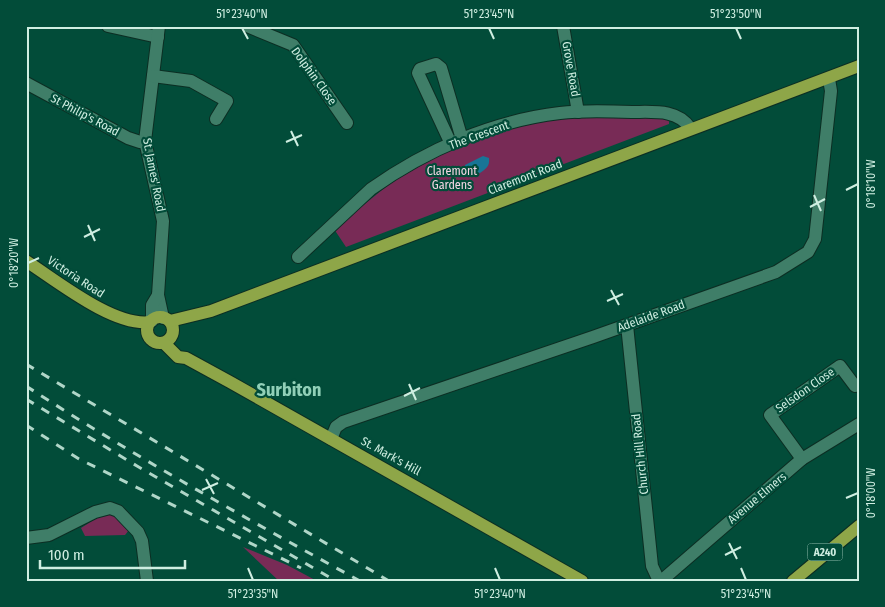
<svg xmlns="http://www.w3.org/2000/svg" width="885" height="607" viewBox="0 0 885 607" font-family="'Fira Sans Condensed',sans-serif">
	<rect width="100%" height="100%" fill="#024c39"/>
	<!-- green -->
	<g fill="#782b56">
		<path d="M582,115l87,4v5l-323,123 -12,-18 64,-52 37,-21 100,-37z"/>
		<path d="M103,514l13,1 13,15 -4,5 -40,1 -4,-8z"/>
		<path d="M243,547l44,18 30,16h-38z"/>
	</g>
	<!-- water -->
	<path fill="#187596" d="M483,156l6,2c1,8 -3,11 -9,15l-14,-2 -1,-6z"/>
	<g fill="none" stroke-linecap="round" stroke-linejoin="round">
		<!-- minor casing -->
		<g stroke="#0c2e23" stroke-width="14">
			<g id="minor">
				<path d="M108,26l50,11"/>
				<path d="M159,26l-14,115 18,80 -5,74 5,23"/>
				<path d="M247,26l46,19 54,78"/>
				<path d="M563,26l15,86"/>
				<path d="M153,76l38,5 36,20 -11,18"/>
				<path d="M26,83l102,55 12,4 5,-1"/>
				<path d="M451,144l-33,-71 2,-4 16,-5 5,4 21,71"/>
				<path d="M298,257l73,-68c55,-39 121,-68 189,-76 23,-3 48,-2 72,-1 21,0 46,-3 58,16"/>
				<path d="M152,321v-16l6,-10"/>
				<path d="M627,325l25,241 7,15"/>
				<path d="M331,439l5,-12 7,-5 250,-85 183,-65 32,-20 7,-13 16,-148 -2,-12"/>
				<path d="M802,459l-32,-44 70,-49 15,20"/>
				<path d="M26,538l23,-3 46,-23 15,-4 8,3 20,21 4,9 5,40"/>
				<path d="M661,581l141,-122 57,-35"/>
			</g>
		</g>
		<!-- major casing -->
		<g stroke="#0c2e23" stroke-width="14">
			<g id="major">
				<path d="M26,261c31,20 88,66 124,61"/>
				<circle cx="160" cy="330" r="13"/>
				<path d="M170,321l41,-10 648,-245"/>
				<path d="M164,343l14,14 8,1 44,24 352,199"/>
				<path d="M793,581l66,-55"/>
			</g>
		</g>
		<!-- minor -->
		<use href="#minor" stroke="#3f7e68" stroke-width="12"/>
		<!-- major -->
		<use href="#major" stroke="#8ea648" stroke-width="12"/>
		<!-- rail -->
		<g stroke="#b0d6c8" stroke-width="3" stroke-dasharray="9 9" stroke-linecap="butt">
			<path d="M26,364l363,217"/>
			<path d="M26,386c108,70 221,133 334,195"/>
			<path d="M26,399l111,67 199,115"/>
			<path d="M26,425l53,34 222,109"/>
		</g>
	</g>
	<!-- ticks -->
	<path fill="none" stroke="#cfeee1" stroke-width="2" d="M242,28l6,11M489,28l5,11M736,28l5,11M291,131l7,15M286,142l16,-7M846,190l12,-6M814,195l7,16M810,207l15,-8M88,225l7,16M84,237l16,-8M28,263l11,-5M611,290l8,15M607,301l16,-7M409,384l7,16M404,396l16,-8M206,479l8,15M202,490l16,-7M846,498l12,-5M729,543l8,16M725,555l16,-8M248,568l5,12M495,568l5,12M741,568l5,12"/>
	<g text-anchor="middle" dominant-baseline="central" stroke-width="4.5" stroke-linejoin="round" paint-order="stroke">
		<!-- shield labels -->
		<rect fill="#024c39" stroke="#92bdaf" stroke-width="1" x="807.5" y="543.5" width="35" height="17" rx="4"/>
		<g font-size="11" font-weight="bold" fill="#cfeee1">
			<text x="825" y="552">A240</text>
		</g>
		<!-- street labels -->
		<g font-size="12" fill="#cfeee1" stroke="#024c39">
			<text transform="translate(571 69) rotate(80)">Grove Road</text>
			<text transform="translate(314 76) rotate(54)">Dolphin Close</text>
			<text transform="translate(85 115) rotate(28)">St Philip's Road</text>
			<text transform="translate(479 135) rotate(-20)">The Crescent</text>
			<text transform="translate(154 175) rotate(79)">St. James' Road</text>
			<text transform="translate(525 177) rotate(-21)">Claremont Road</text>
			<text transform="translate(76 277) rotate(33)">Victoria Road</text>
			<text transform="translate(651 316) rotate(-20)">Adelaide Road</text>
			<text transform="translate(805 390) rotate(-35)">Selsdon Close</text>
			<text transform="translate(640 454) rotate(-96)">Church Hill Road</text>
			<text transform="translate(391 456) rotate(29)">St. Mark's Hill</text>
			<text transform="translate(757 498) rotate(-40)">Avenue Elmers</text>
		</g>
		<!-- park labels -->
		<g font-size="12" fill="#f3d5e3" stroke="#024c39">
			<text x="452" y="171">Claremont<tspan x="452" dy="14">Gardens</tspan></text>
		</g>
		<!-- district labels -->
		<g font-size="18" font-weight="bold" fill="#91d0b8" stroke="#024c39">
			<text x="289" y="390">Surbiton</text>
		</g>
	</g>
	<!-- border -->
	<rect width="885" height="607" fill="none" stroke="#024c39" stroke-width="55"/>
	<!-- scale -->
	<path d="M40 560v8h145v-8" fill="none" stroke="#cfeee1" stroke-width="2.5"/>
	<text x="48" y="560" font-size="15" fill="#cfeee1" stroke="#024c39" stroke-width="4" paint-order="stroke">100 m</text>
	<rect x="28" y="28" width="830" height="552" fill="none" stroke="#cfeee1" stroke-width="2"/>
	<g font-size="12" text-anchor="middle" fill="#cfeee1">
		<text x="242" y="18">51°23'40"N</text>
		<text x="489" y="18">51°23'45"N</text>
		<text x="736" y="18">51°23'50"N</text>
		<text transform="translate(871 184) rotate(-90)" y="4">0°18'10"W</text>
		<text transform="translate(14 263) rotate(-90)" y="4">0°18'20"W</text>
		<text transform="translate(871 493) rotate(-90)" y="4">0°18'00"W</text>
		<text x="253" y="598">51°23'35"N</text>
		<text x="500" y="598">51°23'40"N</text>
		<text x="746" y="598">51°23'45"N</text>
	</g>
</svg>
